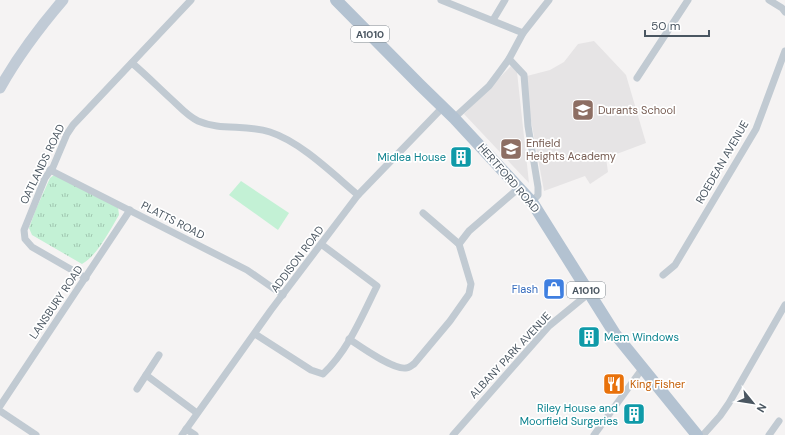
<svg xmlns="http://www.w3.org/2000/svg" width="785" height="435" viewBox="0 0 785 435" font-family="'DM Sans',sans-serif">
	<defs>
		<pattern id="grass-tufts" width="24" height="20" patternUnits="userSpaceOnUse"><rect width="24" height="20" fill="#c3f1d5"/><path d="M3 7l-1-3M5 7V3M7 7l1-3M15 17l-1-3M17 17v-4M19 17l1-3" fill="none" stroke="#a0c6b0"/></pattern>
	</defs>
	<rect width="100%" height="100%" fill="#f5f3f3"/>
	<!-- education -->
	<g fill="#e6e4e5">
		<path d="M594,41l32,34 20,68 -40,15 2,14 -18,12 -5,-8 -41,15 -21,-114 27,-7 14,-8 14,-18z"/>
		<path d="M511,66l6,6 12,111 -65,-69z"/>
	</g>
	<!-- grass -->
	<path fill="url(#grass-tufts)" d="M54,175l64,32 1,8c-9,15 -22,41 -37,49l-50,-29 -3,-7 7,-19 14,-31z"/>
	<!-- garden -->
	<path fill="#c3f1d5" d="M241,181l48,32 -11,17 -49,-35z"/>
	<g fill="none" stroke-linecap="round" stroke-linejoin="round">
		<!-- street -->
		<g stroke="#c1cad2" stroke-width="7">
			<path d="M441,0l82,33"/>
			<path d="M769,0l13,8 3,4"/>
			<path d="M493,20l12,-20"/>
			<path d="M509,59l15,16 4,51 10,61v8l-6,7"/>
			<path d="M132,63c13,11 25,23 38,35 9,8 17,18 28,23 23,10 48,3 72,11 31,10 63,42 88,63"/>
			<path d="M637,78l51,-78"/>
			<path d="M454,118l35,-32 9,-12 11,-15 14,-26 26,-33"/>
			<path d="M50,170l197,100 36,25"/>
			<path d="M459,244l10,-13 51,-44"/>
			<path d="M663,275l12,-10 81,-136 29,-78"/>
			<path d="M86,278l-54,-31 -7,-8 -1,-9 21,-52 8,-11 14,-33 6,-9 118,-125"/>
			<path d="M255,334l56,36 12,4c25,-23 39,-58 54,-88l-56,-42"/>
			<path d="M349,339c12,8 44,31 57,29 3,0 6,-3 8,-4l36,-43 19,-27 2,-10 -12,-40 -36,-31"/>
			<path d="M146,375l51,38"/>
			<path d="M137,389l22,-34"/>
			<path d="M0,406l130,-196"/>
			<path d="M0,411l36,24"/>
			<path d="M186,429l9,6"/>
			<path d="M182,435l89,-125 87,-115 85,-88"/>
			<path d="M453,435l96,-109 39,-32"/>
			<path d="M594,435l48,-66"/>
			<path d="M703,435l17,-19 9,-13 56,-98"/>
			<path d="M769,435l10,-14"/>
		</g>
		<!-- secondary -->
		<path stroke="#c1cbd6" stroke-width="11" d="M0,88c18,-32 39,-60 63,-88"/>
		<!-- primary -->
		<path stroke="#b3c2d1" stroke-width="12" d="M336,0l84,85 34,33 78,84 83,132 82,101"/>
	</g>
	<!-- icons -->
	<defs>
		<g id="school-square" transform="scale(1.15)"><rect x="-9" y="-9" width="18" height="18" rx="4" fill="#8d6e63" stroke="#fff"/><path d="M0-5L7-2L0 1L-7-2ZM-4 1L0 2.5L4 1V4Q0 6-4 4Z" fill="#fff"/></g>
		<g id="building-square" transform="scale(1.15)"><rect x="-9" y="-9" width="18" height="18" rx="4" fill="#0f9aa8" stroke="#fff"/><path d="M-4-6H4V6H1V3H-1V6H-4ZM-2.5-4.3h1.7v1.8h-1.7ZM.8-4.3h1.7v1.8H.8ZM-2.5-1h1.7V.8h-1.7ZM.8-1h1.7V.8H.8Z" fill="#fff"/></g>
		<g id="shop-square" transform="scale(1.15)"><rect x="-9" y="-9" width="18" height="18" rx="4" fill="#3f7fe0" stroke="#fff"/><path d="M-5-2.5h2.3a2.7 3.5 0 0 1 5.4 0H5L5.5 6h-11ZM-1.5-2.5h3a1.5 2.3 0 0 0-3 0Z" fill="#fff"/></g>
		<g id="restaurant-square" transform="scale(1.15)"><rect x="-9" y="-9" width="18" height="18" rx="4" fill="#e8710a" stroke="#fff"/><path d="M-5-6h1v4h1v-4h1v4h1v-4h1v5L-1.5 .5V6h-2V.5L-5-1ZM5-6V6H3V1.5H1.5Q1.5-4 5-6Z" fill="#fff"/></g>
	</defs>
	<g fill-rule="evenodd">
		<use href="#school-square" x="583" y="110"/>
		<use href="#school-square" x="511" y="149"/>
		<use href="#building-square" x="461" y="157"/>
		<use href="#shop-square" x="554" y="289"/>
		<use href="#building-square" x="589" y="337"/>
		<use href="#restaurant-square" x="614" y="384"/>
		<use href="#building-square" x="634" y="414"/>
	</g>
	<g text-anchor="middle" dominant-baseline="central" stroke-width="3.5" stroke-linejoin="round" paint-order="stroke">
		<!-- shield labels -->
		<g fill="#fff" stroke="#808990" stroke-width="1">
			<rect x="351" y="26" width="38" height="16" rx="3"/>
			<rect x="567" y="282" width="38" height="16" rx="3"/>
		</g>
		<g font-size="10" font-weight="bold" fill="#4a5661">
			<text x="370" y="34">A1010</text>
			<text x="586" y="290">A1010</text>
		</g>
		<!-- education labels -->
		<g font-size="11" fill="#785e54" stroke="#fff" text-anchor="start">
			<text x="598" y="110">Durants School</text>
			<text x="526" y="143">Enfield<tspan x="526" dy="13">Heights Academy</tspan></text>
		</g>
		<!-- culture labels -->
		<g font-size="11" fill="#0d838f" stroke="#fff" text-anchor="end">
			<text x="446" y="157">Midlea House</text>
			<text x="604" y="337" text-anchor="start">Mem Windows</text>
			<text x="618" y="408">Riley House and<tspan x="618" dy="13">Moorfield Surgeries</tspan></text>
		</g>
		<!-- street labels -->
		<g font-size="11" fill="#4a5661" stroke="#fff">
			<text transform="translate(722 162) rotate(-60)">ROEDEAN AVENUE</text>
			<text transform="translate(42 164) rotate(-64)">OATLANDS ROAD</text>
			<text transform="translate(509 178) rotate(49)">HERTFORD ROAD</text>
			<text transform="translate(173 220) rotate(27)">PLATTS ROAD</text>
			<text transform="translate(297 259) rotate(-53)">ADDISON ROAD</text>
			<text transform="translate(56 302) rotate(-56)">LANSBURY ROAD</text>
			<text transform="translate(510 355) rotate(-47)">ALBANY PARK AVENUE</text>
		</g>
		<!-- shop labels -->
		<g font-size="11" fill="#366cbe" stroke="#fff" text-anchor="end">
			<text x="538" y="289">Flash</text>
		</g>
		<!-- food labels -->
		<g font-size="11" fill="#c56008" stroke="#fff" text-anchor="start">
			<text x="630" y="384">King Fisher</text>
		</g>
	</g>
	<!-- north arrow -->
	<g transform="translate(753 403) rotate(120)" stroke="#ffffff" stroke-width="3" paint-order="stroke">
	<path d="M0-3L7 15L0 10L-7 15Z" fill="#4a5661"/>
	<text y="-6" font-size="11" font-weight="bold" text-anchor="middle" fill="#4a5661">N</text>
	</g>
	<!-- scale -->
	<path d="M645 30v6h64v-6" fill="none" stroke="#4a5661" stroke-width="2"/>
	<text x="651" y="30" font-size="12" fill="#4a5661" stroke="#ffffff" stroke-width="3" paint-order="stroke">50 m</text>
</svg>
